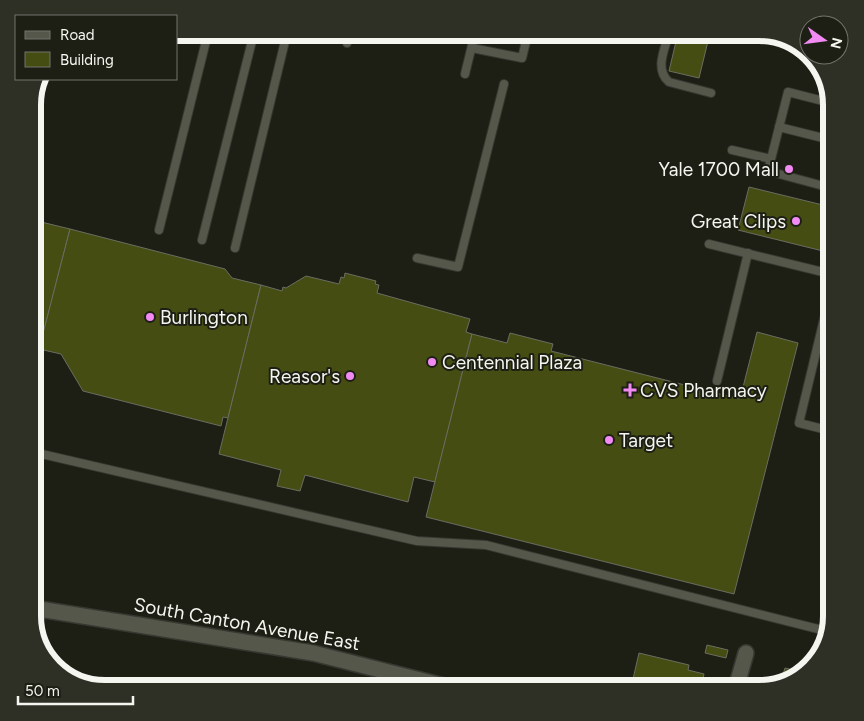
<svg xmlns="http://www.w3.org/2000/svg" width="864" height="721" viewBox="0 0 864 721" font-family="Figtree,sans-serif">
	<rect width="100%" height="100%" fill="#1d1f15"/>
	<!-- building -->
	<g fill="#454d12" stroke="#6b6d61">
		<path d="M678,33h32l-11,45 -30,-7z"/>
		<path d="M749,187l82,20v46l-93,-23z"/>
		<path d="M33,220l37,9 -37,144z"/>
		<path d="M70,229l155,40 7,9 29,7 -33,133 -5,-1 -2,9 -138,-35 -22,-37 -22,-5z"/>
		<path d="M345,273l31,8 -1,3 4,1 -2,8 93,26 -4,13 6,2 -37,148 -21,-5 -6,25 -103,-27 -5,16 -23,-5 4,-16 -62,-16 42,-169 21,6 1,-4 3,1 20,-12 33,8 2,-7 3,1z"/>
		<path d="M757,332l41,11 -64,251 -308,-77 46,-183 35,9 3,-10 43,11 -2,7 189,48z"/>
		<path d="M707,645l21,5 -2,8 -21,-5z"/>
		<path d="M639,653l50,12 -1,5 16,4 -3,14h-29l-39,-9z"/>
		<path d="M785,668l17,4 -15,11 -7,1z"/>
	</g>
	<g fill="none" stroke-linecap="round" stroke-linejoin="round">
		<!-- service casing -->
		<g stroke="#373831" stroke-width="10">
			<g id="service">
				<path d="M669,33c-4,16 -15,36 0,49l42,11"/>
				<path d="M315,35l1,-2"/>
				<path d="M347,43l2,-10"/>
				<path d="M472,48l50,10 6,-25"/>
				<path d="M465,74l10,-41"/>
				<path d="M831,103l-43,-11 -20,79 63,17"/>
				<path d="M779,127l52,13"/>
				<path d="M732,150l39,9"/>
				<path d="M159,230l49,-197"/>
				<path d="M202,240l52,-207"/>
				<path d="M709,244l122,30"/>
				<path d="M235,248l52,-215"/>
				<path d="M417,258l41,9 46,-183"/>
				<path d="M717,381l31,-128"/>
				<path d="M831,431l-32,-8 32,-133"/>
				<path d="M33,452l384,89 69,4 340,86"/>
			</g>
		</g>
		<!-- minor casing -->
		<g stroke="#373831" stroke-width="18">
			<g id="minor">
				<path d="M33,608l280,45 139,35"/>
				<path d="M736,688l10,-35"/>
			</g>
		</g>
		<!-- service -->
		<use href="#service" stroke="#55574b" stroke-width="8"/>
		<!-- minor -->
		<use href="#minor" stroke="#55574b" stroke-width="15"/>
	</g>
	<!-- markers -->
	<g fill="#f28af3" stroke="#1d1f15" stroke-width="2">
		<circle cx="789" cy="169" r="5"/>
		<circle cx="796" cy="221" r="5"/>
		<circle cx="150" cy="317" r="5"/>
		<circle cx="432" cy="362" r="5"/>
		<circle cx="350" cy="376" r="5"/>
		<path d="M627.5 382.5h5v5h5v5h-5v5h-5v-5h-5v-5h5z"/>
		<circle cx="609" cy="440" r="5"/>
	</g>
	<g text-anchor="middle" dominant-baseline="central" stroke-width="4" stroke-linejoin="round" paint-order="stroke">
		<!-- poi labels -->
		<g font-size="19" fill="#f4f6ef" stroke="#1d1f15" text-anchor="start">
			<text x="779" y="169" text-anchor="end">Yale 1700 Mall</text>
			<text x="786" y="221" text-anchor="end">Great Clips</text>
			<text x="160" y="317">Burlington</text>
			<text x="442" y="362">Centennial Plaza</text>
			<text x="340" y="376" text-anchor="end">Reasor's</text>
			<text x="640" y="390">CVS Pharmacy</text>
			<text x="619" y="440">Target</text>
		</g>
		<!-- street labels -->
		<g font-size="19" fill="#f4f6ef" stroke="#1d1f15">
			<text transform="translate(247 624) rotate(10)">South Canton Avenue East</text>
		</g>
	</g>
	<!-- crop -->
	<path d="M0 0H864V721H0ZM105 41H759A64 64 0 0 1 823 105V616A64 64 0 0 1 759 680H105A64 64 0 0 1 41 616V105A64 64 0 0 1 105 41Z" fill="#2e3026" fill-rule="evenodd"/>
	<path fill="none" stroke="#f4f6ef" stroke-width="6" d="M105 41H759A64 64 0 0 1 823 105V616A64 64 0 0 1 759 680H105A64 64 0 0 1 41 616V105A64 64 0 0 1 105 41Z"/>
	<!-- legend -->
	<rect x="15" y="15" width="162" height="65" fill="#1d1f15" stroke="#73756c"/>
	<rect x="25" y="31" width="25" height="8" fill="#55574b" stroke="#73756c"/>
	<text x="60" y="40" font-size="15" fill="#f4f6ef">Road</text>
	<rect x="25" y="52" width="25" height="15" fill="#454d12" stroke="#73756c"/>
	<text x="60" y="65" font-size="15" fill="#f4f6ef">Building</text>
	<!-- north arrow -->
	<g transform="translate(824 40) rotate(104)"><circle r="24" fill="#1d1f15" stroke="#73756c"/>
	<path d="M0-4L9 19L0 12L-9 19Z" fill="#f28af3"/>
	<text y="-8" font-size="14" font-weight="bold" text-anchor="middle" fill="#f4f6ef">N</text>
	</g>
	<!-- scale -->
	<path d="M18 696v8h115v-8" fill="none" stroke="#f4f6ef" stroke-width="2.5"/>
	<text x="25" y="696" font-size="15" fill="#f4f6ef" stroke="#1d1f15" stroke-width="4" paint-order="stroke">50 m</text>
</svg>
